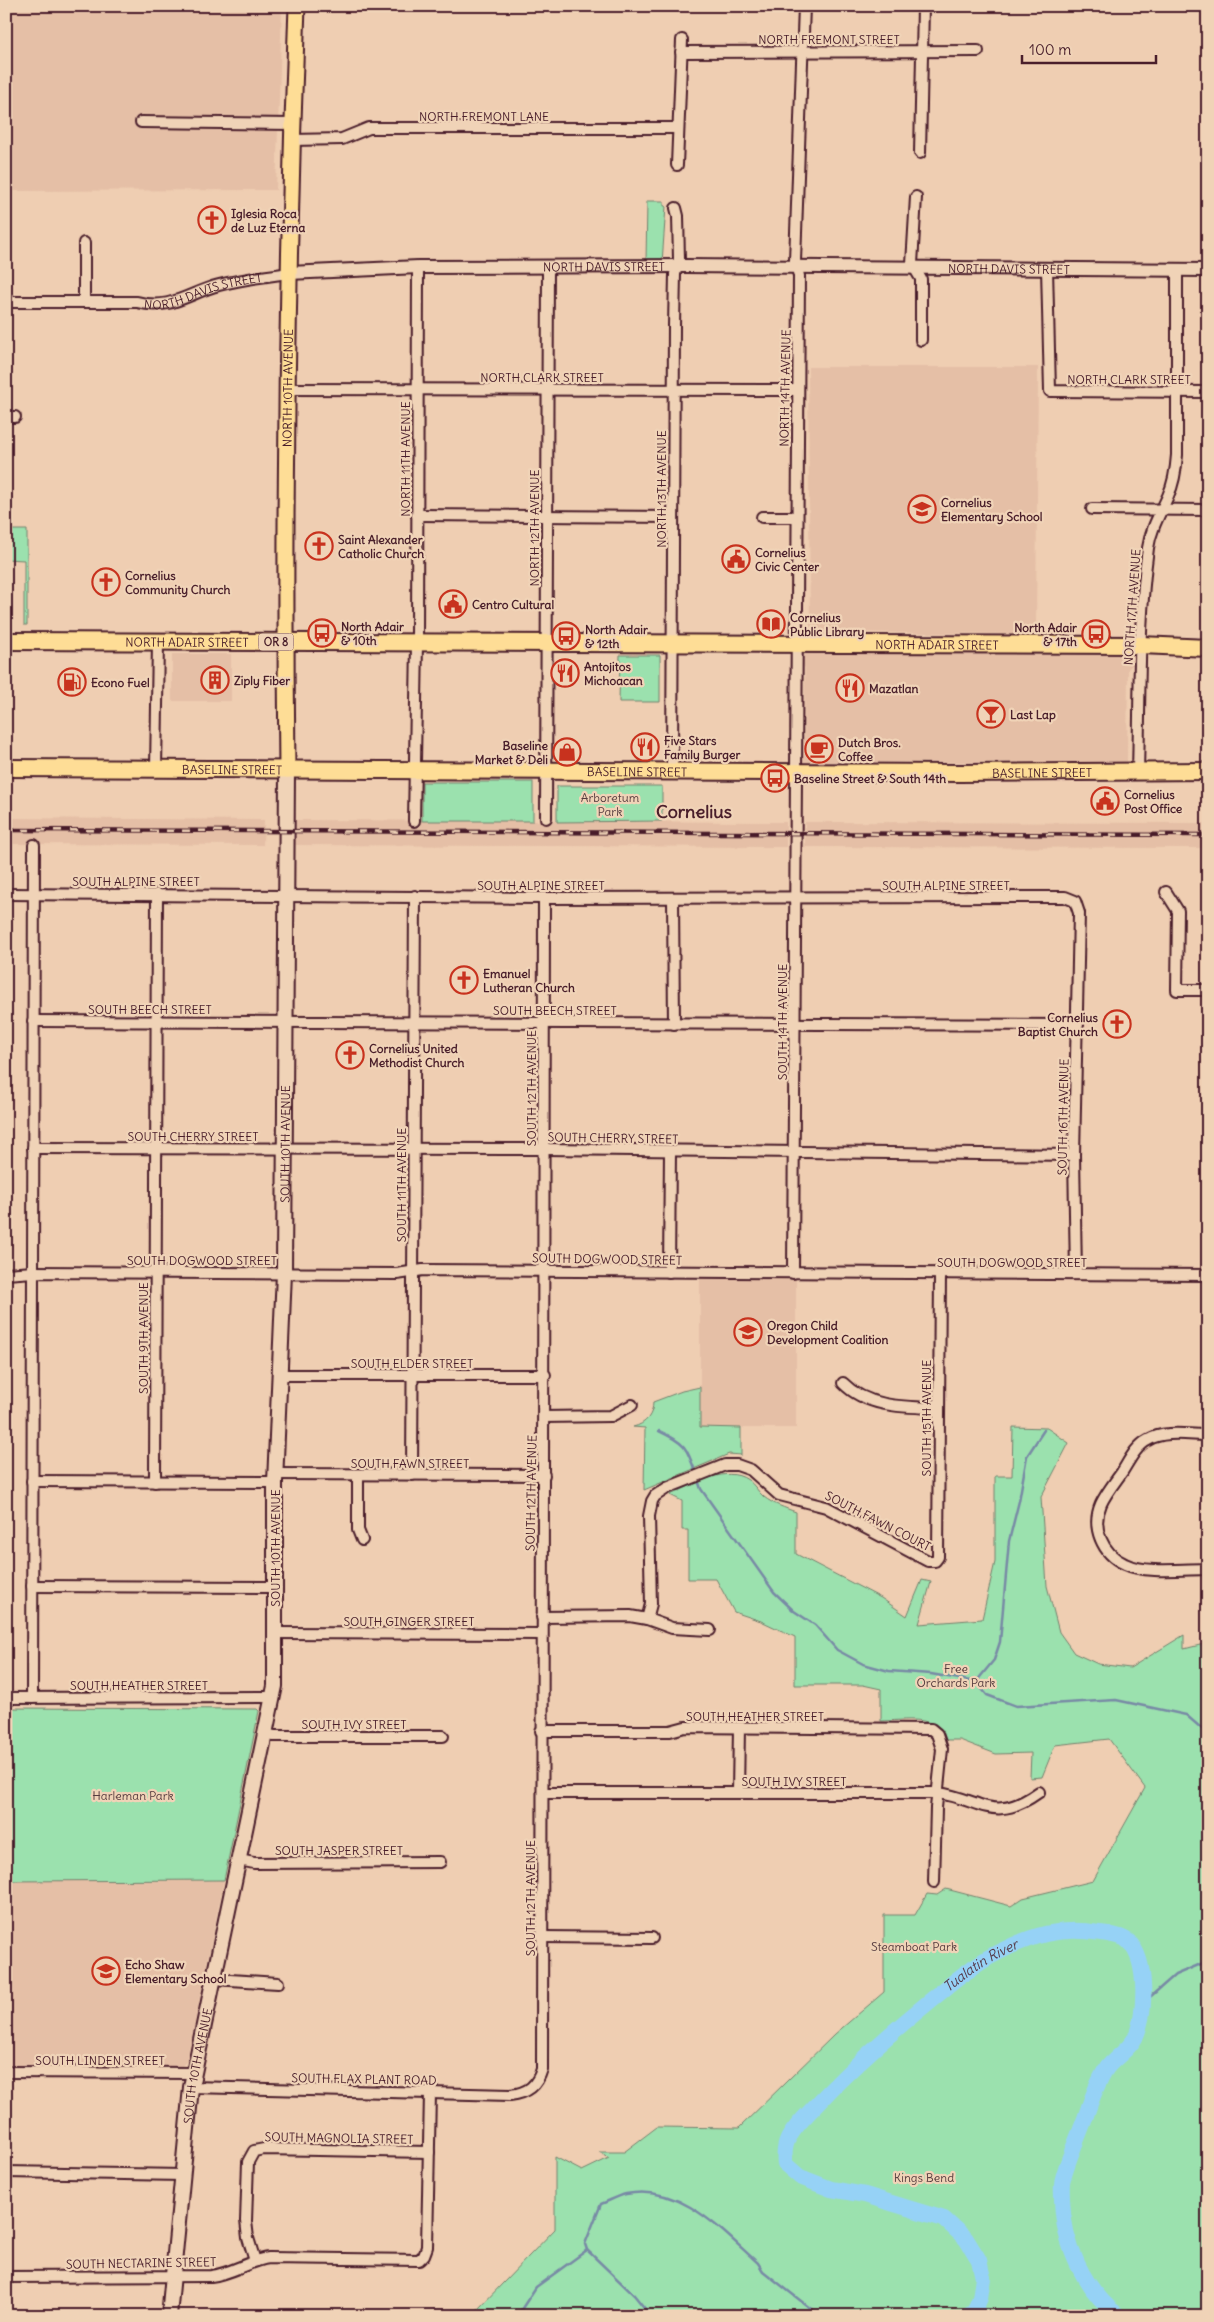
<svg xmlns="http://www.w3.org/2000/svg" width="1214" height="2322" viewBox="0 0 1214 2322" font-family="Delius,sans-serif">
	<rect width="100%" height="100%" fill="#efceb2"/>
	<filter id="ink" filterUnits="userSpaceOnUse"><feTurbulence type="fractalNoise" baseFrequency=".02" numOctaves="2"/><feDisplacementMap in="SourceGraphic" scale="10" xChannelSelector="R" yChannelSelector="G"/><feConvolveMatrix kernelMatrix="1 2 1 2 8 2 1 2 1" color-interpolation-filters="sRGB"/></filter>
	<g filter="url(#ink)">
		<!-- built -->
		<g fill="#e5bfa6">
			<path d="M6,6h276l-6,184 -270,1z"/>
			<path d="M808,367h230l-2,267 -222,-2 -4,-2z"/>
			<path d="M806,650h10l4,3 296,1 5,-3 7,1 5,4v8l-5,5 -1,92 -4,4 -10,-3h-294l-5,3h-9l-4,-5 3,-11 1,-81 -4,-5v-7z"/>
			<rect x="172" y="654" width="59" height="47"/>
			<path d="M6,818l258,2 -1,25 -257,-1z"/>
			<path d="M296,820l490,2v25l-491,-2z"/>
			<path d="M805,822l403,1v25l-403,-1z"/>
			<rect x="700" y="1277" width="96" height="151"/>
			<path d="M224,1880l-37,181 -5,5h-176v-185z"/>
		</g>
		<!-- green -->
		<g fill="#9be1ae" stroke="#72806c">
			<path d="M647,201h17v5h2l-4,57h-16z"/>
			<path d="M6,530h21v95h-3v-65l-18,-1z"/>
			<path d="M620,655h40v47h-41z"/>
			<rect x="422" y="782" width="111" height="39"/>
			<path d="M557,786h105v35l-105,1z"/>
			<path d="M700,1387v40l41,1v27l-12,-1 -85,36 1,-62 -12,-1c13,-3 20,-12 20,-25l29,-11z"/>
			<path d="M1013,1427l34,1 22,15 -28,54 6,89 12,46 15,21 24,11 32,4 54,-33v14l24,-6v673h-741l11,-7 77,-80v-72l27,14 27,-13 -10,-6h25l33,-25 82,1 96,-94 49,-42v-77h31l12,-21 10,1 9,-6 65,17 12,-8 70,-17 52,-93 -36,-49 -54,6 -13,32 -12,1 1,-25 -35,1 -36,-14h-14c-8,-27 -43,-19 -65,-19v-32l-18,-4h-68v-48l-34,-16 -27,-9 -18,-33h-28v-49h-6v-29l-12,-6c22,-9 55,-31 78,-15 6,4 10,12 16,17 9,7 21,11 32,15v42l85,44 26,18 15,-36 9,2 -12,42 63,-5 13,-57v-86h17z"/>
			<path d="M6,1708l251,1 2,2 -35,169 -218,1z"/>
		</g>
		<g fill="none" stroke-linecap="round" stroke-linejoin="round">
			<!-- stream -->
			<g stroke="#788aa5" stroke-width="2.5">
				<path d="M659,1431c26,12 28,16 37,43"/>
				<path d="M698,1480l3,9 73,103 20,19 21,14 22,25 26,14 26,7 42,3 45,8 11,13 29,11 100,-6 70,15 22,19"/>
				<path d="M976,1682l18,-22 6,-18 9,-101 10,-40 8,-45 17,-26"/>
				<path d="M1142,2004l33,-29 33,-14"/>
				<path d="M517,2316l19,-29 51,-37"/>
				<path d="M651,2316l-17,-21 -47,-45 -2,-6 16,-40c8,-3 17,-8 25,-10 54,-11 96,37 132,69l5,8 57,45"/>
			</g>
			<!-- river -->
			<path stroke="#96d2f6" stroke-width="16" id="s1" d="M968,2316l6,-4 6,-14 3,-20 -4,-18 -13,-21 -22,-20 -79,-24 -34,-6 -31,-12 -15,-13c-1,-9 -1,-17 3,-25 8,-15 22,-27 33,-39 34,-36 71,-68 109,-99 21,-17 43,-36 67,-48 35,-18 64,-27 103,-20 9,1 23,3 29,9 19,19 17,73 6,96 -6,12 -21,20 -29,31 -10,15 -16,35 -22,52 -7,19 -16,38 -21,57 -2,6 -1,14 -1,21 1,44 21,90 57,117"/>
			<!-- minor casing -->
			<g stroke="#4a1f2b" stroke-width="14">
				<g id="minor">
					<path d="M681,52l297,-1"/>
					<path d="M141,122l151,2"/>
					<path d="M292,140l50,-1 27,-11h309"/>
					<path d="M920,153l3,-147"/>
					<path d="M677,165l5,-125"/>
					<path d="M916,197l-4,67 9,15v61"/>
					<path d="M84,243v59"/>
					<path d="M1047,268l3,123 158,1"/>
					<path id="s2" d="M6,302h131c34,9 51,-9 82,-17 23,-6 47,-9 70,-12"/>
					<path d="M286,389l511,1"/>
					<path d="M6,417h9"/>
					<path d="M1092,509l116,1"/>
					<path d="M417,515l256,2"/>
					<path d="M762,517h35"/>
					<path d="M156,769l2,-127"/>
					<path d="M672,771l2,-445 1,-52 4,-15 -1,-43 -2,-8"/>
					<path d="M1138,772c2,-74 0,-150 10,-224 3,-20 12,-34 20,-52 6,-13 8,-27 9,-41v-186"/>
					<path d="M546,818l2,-551"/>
					<path d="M414,821l3,-178 1,-376"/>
					<path d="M1166,892l12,19 -1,79h31"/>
					<path d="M6,894l538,4 521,-1 10,4 4,12 -5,242 2,119"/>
					<path d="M673,898l1,126"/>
					<path d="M33,1021l1045,4"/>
					<path d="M33,1148l511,1 530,6"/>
					<path d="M669,1272l1,-121"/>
					<path d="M793,1273l6,-997 -4,-15 9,-255"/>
					<path d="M6,1274l27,-2 364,2 26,-4 785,5"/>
					<path d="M280,1375h265"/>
					<path d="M843,1383c24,25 63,24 96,25"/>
					<path d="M544,1417l67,-1 21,-11"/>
					<path d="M1208,1435c-18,0 -44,-5 -60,5 -12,6 -19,21 -26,32 -7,10 -16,21 -21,32 -10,23 1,50 24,60 20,10 60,5 83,5"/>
					<path d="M276,1474l268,1"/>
					<path d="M412,1475l3,-579"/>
					<path d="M358,1476v54l4,10"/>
					<path d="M32,1481l243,1"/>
					<path d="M155,1482l2,-588"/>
					<path d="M32,1586l243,1"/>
					<path d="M542,1617l88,-1 17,3 25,9 38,2"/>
					<path d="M647,1619l4,-15 -2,-88 3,-15 3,-5 12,-8 58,-23h12l14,5 28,25 47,12 102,54h7l3,-4 2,-283"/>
					<path d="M275,1633l267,1"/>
					<path d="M6,1698l267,-1"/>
					<path d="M32,1698l2,-853"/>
					<path d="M541,1731h129l15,-4 246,2 6,5 5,15 -6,59 -2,74"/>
					<path d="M265,1734l9,2h169"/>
					<path d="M543,1793h395c44,6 55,32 101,-1"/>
					<path d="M738,1793l1,-65"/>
					<path d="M239,1860l15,3 186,-1"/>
					<path d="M543,1937l109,1"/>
					<path d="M214,1979l64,4"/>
					<path d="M6,2072l188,1"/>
					<path d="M191,2087l319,8c18,-2 27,-9 32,-26l2,-1171"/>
					<path d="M6,2172l177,3"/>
					<path d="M255,2261l-7,-23 -2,-17 2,-59 6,-11 10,-2 165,3"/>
					<path d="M6,2277l205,-1c20,-2 37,-15 58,-18l150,2 5,-5 3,-8 3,-154"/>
				</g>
			</g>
			<!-- tertiary casing -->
			<g stroke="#4a1f2b" stroke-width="16">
				<g id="tertiary">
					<path id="s3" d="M289,273l129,-6 268,-1 522,4"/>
				</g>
			</g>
			<!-- secondary casing -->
			<g stroke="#4a1f2b" stroke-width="18">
				<g id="secondary">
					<path id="s4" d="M169,2316l22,-229 84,-401v-204l9,-209 3,-503"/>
				</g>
			</g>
			<!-- primary casing -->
			<g stroke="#4a1f2b" stroke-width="19">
				<g id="primary">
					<path id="s5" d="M287,770c-3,-255 0,-509 10,-764"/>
				</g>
			</g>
			<!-- trunk casing -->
			<g stroke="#4a1f2b" stroke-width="20">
				<g id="trunk">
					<path id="s6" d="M6,641l1135,4 67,3"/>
					<path id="s7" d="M6,768l954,5 248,-2"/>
				</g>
			</g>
			<!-- minor -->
			<use href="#minor" stroke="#f0d3b7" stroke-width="10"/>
			<!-- tertiary -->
			<use href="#tertiary" stroke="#f0d3b7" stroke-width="12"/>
			<!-- secondary -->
			<use href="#secondary" stroke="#f0d3b7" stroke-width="14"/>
			<!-- primary -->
			<use href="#primary" stroke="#fedd96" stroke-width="15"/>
			<!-- trunk -->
			<use href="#trunk" stroke="#fedd96" stroke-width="16"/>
			<!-- rail casing -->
			<g stroke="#4a1f2b" stroke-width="4.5">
				<path id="rail" d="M6,830l1202,5"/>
			</g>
			<!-- rail -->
			<use href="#rail" stroke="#f0d3b7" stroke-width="2.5" stroke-dasharray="8" stroke-linecap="butt"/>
		</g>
	</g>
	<!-- icons -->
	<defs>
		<g id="church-ring" transform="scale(1.4375)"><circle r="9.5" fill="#f0d3b7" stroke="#c8321e" stroke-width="1.5"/><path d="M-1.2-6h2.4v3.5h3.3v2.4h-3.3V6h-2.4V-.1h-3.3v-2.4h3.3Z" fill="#c8321e"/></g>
		<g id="school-ring" transform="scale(1.4375)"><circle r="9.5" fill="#f0d3b7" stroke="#c8321e" stroke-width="1.5"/><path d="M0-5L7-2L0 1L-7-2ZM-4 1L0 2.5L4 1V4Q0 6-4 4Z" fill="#c8321e"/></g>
		<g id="civic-ring" transform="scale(1.4375)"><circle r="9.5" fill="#f0d3b7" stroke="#c8321e" stroke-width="1.5"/><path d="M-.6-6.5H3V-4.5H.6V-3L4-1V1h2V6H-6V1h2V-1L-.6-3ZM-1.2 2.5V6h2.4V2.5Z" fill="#c8321e"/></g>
		<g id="library-ring" transform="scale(1.4375)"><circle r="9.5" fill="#f0d3b7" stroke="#c8321e" stroke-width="1.5"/><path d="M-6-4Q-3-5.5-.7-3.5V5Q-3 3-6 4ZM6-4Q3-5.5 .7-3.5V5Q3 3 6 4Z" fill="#c8321e"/></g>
		<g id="bus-ring" transform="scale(1.4375)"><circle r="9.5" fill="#f0d3b7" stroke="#c8321e" stroke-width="1.5"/><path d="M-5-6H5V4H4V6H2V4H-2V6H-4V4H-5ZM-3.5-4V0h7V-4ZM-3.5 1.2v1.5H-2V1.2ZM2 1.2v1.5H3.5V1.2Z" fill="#c8321e"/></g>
		<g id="restaurant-ring" transform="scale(1.4375)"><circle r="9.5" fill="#f0d3b7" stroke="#c8321e" stroke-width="1.5"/><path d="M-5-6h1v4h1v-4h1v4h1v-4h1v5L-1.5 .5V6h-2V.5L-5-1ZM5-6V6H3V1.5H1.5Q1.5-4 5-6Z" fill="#c8321e"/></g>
		<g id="building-ring" transform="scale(1.4375)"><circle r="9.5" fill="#f0d3b7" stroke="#c8321e" stroke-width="1.5"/><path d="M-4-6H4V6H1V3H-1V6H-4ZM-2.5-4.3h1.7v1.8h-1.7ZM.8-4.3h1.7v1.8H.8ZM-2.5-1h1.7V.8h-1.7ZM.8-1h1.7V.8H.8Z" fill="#c8321e"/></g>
		<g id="fuel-ring" transform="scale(1.4375)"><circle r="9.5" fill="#f0d3b7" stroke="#c8321e" stroke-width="1.5"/><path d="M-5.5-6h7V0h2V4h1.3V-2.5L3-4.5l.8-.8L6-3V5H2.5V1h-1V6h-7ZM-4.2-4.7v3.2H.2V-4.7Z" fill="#c8321e"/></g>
		<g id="bar-ring" transform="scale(1.4375)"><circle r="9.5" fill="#f0d3b7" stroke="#c8321e" stroke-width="1.5"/><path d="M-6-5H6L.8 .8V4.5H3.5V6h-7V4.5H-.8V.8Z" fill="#c8321e"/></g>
		<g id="cafe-ring" transform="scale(1.4375)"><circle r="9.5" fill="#f0d3b7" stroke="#c8321e" stroke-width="1.5"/><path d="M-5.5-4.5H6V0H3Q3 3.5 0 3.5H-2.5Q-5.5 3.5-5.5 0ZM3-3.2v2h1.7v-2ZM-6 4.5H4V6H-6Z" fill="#c8321e"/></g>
		<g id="shop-ring" transform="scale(1.4375)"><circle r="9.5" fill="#f0d3b7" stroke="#c8321e" stroke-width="1.5"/><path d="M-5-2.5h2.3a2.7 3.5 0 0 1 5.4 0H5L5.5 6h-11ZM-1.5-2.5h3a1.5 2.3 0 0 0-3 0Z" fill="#c8321e"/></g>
	</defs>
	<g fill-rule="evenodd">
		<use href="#church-ring" x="212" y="220"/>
		<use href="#school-ring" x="922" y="509"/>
		<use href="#church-ring" x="319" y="546"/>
		<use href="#civic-ring" x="736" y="559"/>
		<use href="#church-ring" x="106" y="582"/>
		<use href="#civic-ring" x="453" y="604"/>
		<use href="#library-ring" x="771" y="624"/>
		<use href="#bus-ring" x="322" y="633"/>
		<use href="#bus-ring" x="1096" y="634"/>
		<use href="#bus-ring" x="566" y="636"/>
		<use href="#restaurant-ring" x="565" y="673"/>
		<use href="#building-ring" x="215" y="680"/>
		<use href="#fuel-ring" x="72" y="682"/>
		<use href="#restaurant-ring" x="850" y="688"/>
		<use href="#bar-ring" x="991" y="714"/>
		<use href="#restaurant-ring" x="645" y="747"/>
		<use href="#cafe-ring" x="819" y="749"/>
		<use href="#shop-ring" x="567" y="752"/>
		<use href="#bus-ring" x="775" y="778"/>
		<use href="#civic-ring" x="1105" y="801"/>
		<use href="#church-ring" x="464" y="980"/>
		<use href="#church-ring" x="1117" y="1024"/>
		<use href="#church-ring" x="350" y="1055"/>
		<use href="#school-ring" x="748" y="1332"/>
		<use href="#school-ring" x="106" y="1971"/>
	</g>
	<g text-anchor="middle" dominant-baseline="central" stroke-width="4.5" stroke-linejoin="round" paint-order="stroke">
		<!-- shield labels -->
		<rect fill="#f0d3b7" stroke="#7c5555" stroke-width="1" x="258.5" y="633.5" width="35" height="17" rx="4"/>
		<g font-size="11" font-weight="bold" fill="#4a1f2b">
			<text x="276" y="642">OR 8</text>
		</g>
		<!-- street labels -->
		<g font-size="12" fill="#4a1f2b" stroke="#f0d3b7">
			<text x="829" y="39">NORTH FREMONT STREET</text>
			<text x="484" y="116">NORTH FREMONT LANE</text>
			<text stroke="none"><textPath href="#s3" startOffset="315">NORTH DAVIS STREET</textPath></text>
			<text stroke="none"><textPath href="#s3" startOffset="720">NORTH DAVIS STREET</textPath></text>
			<text stroke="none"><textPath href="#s2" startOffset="199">NORTH DAVIS STREET</textPath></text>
			<text x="542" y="377">NORTH CLARK STREET</text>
			<text x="1129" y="379">NORTH CLARK STREET</text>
			<text stroke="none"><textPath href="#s5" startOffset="382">NORTH 10TH AVENUE</textPath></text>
			<text transform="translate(785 388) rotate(-89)">NORTH 14TH AVENUE</text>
			<text transform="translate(405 459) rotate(-90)">NORTH 11TH AVENUE</text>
			<text transform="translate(661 489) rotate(-90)">NORTH 13TH AVENUE</text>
			<text transform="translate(534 528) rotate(-90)">NORTH 12TH AVENUE</text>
			<text transform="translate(1132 607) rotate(-86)">NORTH 17TH AVENUE</text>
			<text stroke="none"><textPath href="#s6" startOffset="181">NORTH ADAIR STREET</textPath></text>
			<text stroke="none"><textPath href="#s6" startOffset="931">NORTH ADAIR STREET</textPath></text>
			<text stroke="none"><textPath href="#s7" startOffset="226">BASELINE STREET</textPath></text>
			<text stroke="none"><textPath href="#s7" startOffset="631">BASELINE STREET</textPath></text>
			<text stroke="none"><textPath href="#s7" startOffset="1036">BASELINE STREET</textPath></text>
			<text x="136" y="881">SOUTH ALPINE STREET</text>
			<text x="541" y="885">SOUTH ALPINE STREET</text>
			<text x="946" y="885">SOUTH ALPINE STREET</text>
			<text x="150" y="1009">SOUTH BEECH STREET</text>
			<text x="555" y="1010">SOUTH BEECH STREET</text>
			<text transform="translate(782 1022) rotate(-90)">SOUTH 14TH AVENUE</text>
			<text transform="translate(531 1088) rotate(-90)">SOUTH 12TH AVENUE</text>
			<text transform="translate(1063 1117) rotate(-89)">SOUTH 16TH AVENUE</text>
			<text x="193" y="1136">SOUTH CHERRY STREET</text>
			<text transform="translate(613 1138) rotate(1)">SOUTH CHERRY STREET</text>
			<text stroke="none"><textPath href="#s4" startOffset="1182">SOUTH 10TH AVENUE</textPath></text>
			<text transform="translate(401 1185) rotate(-90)">SOUTH 11TH AVENUE</text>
			<text transform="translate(607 1259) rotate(1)">SOUTH DOGWOOD STREET</text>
			<text x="202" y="1260">SOUTH DOGWOOD STREET</text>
			<text x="1012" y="1262">SOUTH DOGWOOD STREET</text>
			<text transform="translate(143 1338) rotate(-90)">SOUTH 9TH AVENUE</text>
			<text x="412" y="1363">SOUTH ELDER STREET</text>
			<text transform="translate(926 1418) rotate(-90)">SOUTH 15TH AVENUE</text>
			<text x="410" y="1463">SOUTH FAWN STREET</text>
			<text transform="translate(531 1493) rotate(-89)">SOUTH 12TH AVENUE</text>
			<text transform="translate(878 1521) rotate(27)">SOUTH FAWN COURT</text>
			<text transform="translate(275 1548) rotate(-90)">SOUTH 10TH AVENUE</text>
			<text x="409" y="1621">SOUTH GINGER STREET</text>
			<text x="139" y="1685">SOUTH HEATHER STREET</text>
			<text x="755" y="1716">SOUTH HEATHER STREET</text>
			<text x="354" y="1724">SOUTH IVY STREET</text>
			<text x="794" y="1781">SOUTH IVY STREET</text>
			<text x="339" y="1850">SOUTH JASPER STREET</text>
			<text transform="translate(530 1898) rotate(-90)">SOUTH 12TH AVENUE</text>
			<text x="100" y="2060">SOUTH LINDEN STREET</text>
			<text stroke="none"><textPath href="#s4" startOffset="252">SOUTH 10TH AVENUE</textPath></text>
			<text transform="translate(364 2079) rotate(1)">SOUTH FLAX PLANT ROAD</text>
			<text transform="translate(339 2138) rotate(1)">SOUTH MAGNOLIA STREET</text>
			<text transform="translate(141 2263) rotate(-1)">SOUTH NECTARINE STREET</text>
		</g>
		<!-- poi labels -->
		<g font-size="12" font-weight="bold" fill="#4a1f2b" stroke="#f0d3b7" text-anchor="start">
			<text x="231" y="213">Iglesia Roca<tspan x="231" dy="14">de Luz Eterna</tspan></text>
			<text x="941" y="502">Cornelius<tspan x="941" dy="14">Elementary School</tspan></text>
			<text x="338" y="539">Saint Alexander<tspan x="338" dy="14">Catholic Church</tspan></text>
			<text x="755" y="552">Cornelius<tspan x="755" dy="14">Civic Center</tspan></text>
			<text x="125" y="575">Cornelius<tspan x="125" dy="14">Community Church</tspan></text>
			<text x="472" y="604">Centro Cultural</text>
			<text x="790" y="617">Cornelius<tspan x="790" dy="14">Public Library</tspan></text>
			<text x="341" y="626">North Adair<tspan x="341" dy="14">&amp; 10th</tspan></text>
			<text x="1077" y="627" text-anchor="end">North Adair<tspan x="1077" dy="14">&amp; 17th</tspan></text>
			<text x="585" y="629">North Adair<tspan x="585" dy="14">&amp; 12th</tspan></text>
			<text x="584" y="666">Antojitos<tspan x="584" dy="14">Michoacan</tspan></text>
			<text x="234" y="680">Ziply Fiber</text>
			<text x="91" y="682">Econo Fuel</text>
			<text x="869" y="688">Mazatlan</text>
			<text x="1010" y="714">Last Lap</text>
			<text x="664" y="740">Five Stars<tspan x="664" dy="14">Family Burger</tspan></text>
			<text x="838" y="742">Dutch Bros.<tspan x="838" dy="14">Coffee</tspan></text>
			<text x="548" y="745" text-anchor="end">Baseline<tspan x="548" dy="14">Market &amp; Deli</tspan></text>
			<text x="794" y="778">Baseline Street &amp; South 14th</text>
			<text x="1124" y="794">Cornelius<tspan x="1124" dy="14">Post Office</tspan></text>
			<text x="483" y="973">Emanuel<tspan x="483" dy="14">Lutheran Church</tspan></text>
			<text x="1098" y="1017" text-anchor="end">Cornelius<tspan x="1098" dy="14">Baptist Church</tspan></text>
			<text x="369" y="1048">Cornelius United<tspan x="369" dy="14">Methodist Church</tspan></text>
			<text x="767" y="1325">Oregon Child<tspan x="767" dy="14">Development Coalition</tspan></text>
			<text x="125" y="1964">Echo Shaw<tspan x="125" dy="14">Elementary School</tspan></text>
		</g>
		<!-- park labels -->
		<g font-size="12" fill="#563c3f" stroke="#f0d3b7">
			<text x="610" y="797">Arboretum<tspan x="610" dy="14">Park</tspan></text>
			<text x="956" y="1668">Free<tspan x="956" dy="14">Orchards Park</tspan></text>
			<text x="133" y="1795">Harleman Park</text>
			<text x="914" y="1946">Steamboat Park</text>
			<text x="924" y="2177">Kings Bend</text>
		</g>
		<!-- water labels -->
		<g font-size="14" font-style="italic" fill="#553a49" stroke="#f0d3b7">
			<text stroke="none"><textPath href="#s1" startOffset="572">Tualatin River</textPath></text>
		</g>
		<!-- district labels -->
		<g font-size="18" font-weight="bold" fill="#4a1f2b" stroke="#f0d3b7">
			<text x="694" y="811">Cornelius</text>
		</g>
	</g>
	<!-- margin -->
	<rect width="1214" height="2322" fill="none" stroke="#f0d3b7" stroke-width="25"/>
	<rect x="12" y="12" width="1189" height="2297" fill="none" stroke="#4a1f2b" stroke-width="2" filter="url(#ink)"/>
	<!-- scale -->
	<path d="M1022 55v8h134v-8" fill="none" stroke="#4a1f2b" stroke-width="2.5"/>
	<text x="1029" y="55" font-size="15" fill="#4a1f2b" stroke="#f0d3b7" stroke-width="4" paint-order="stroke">100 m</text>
</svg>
